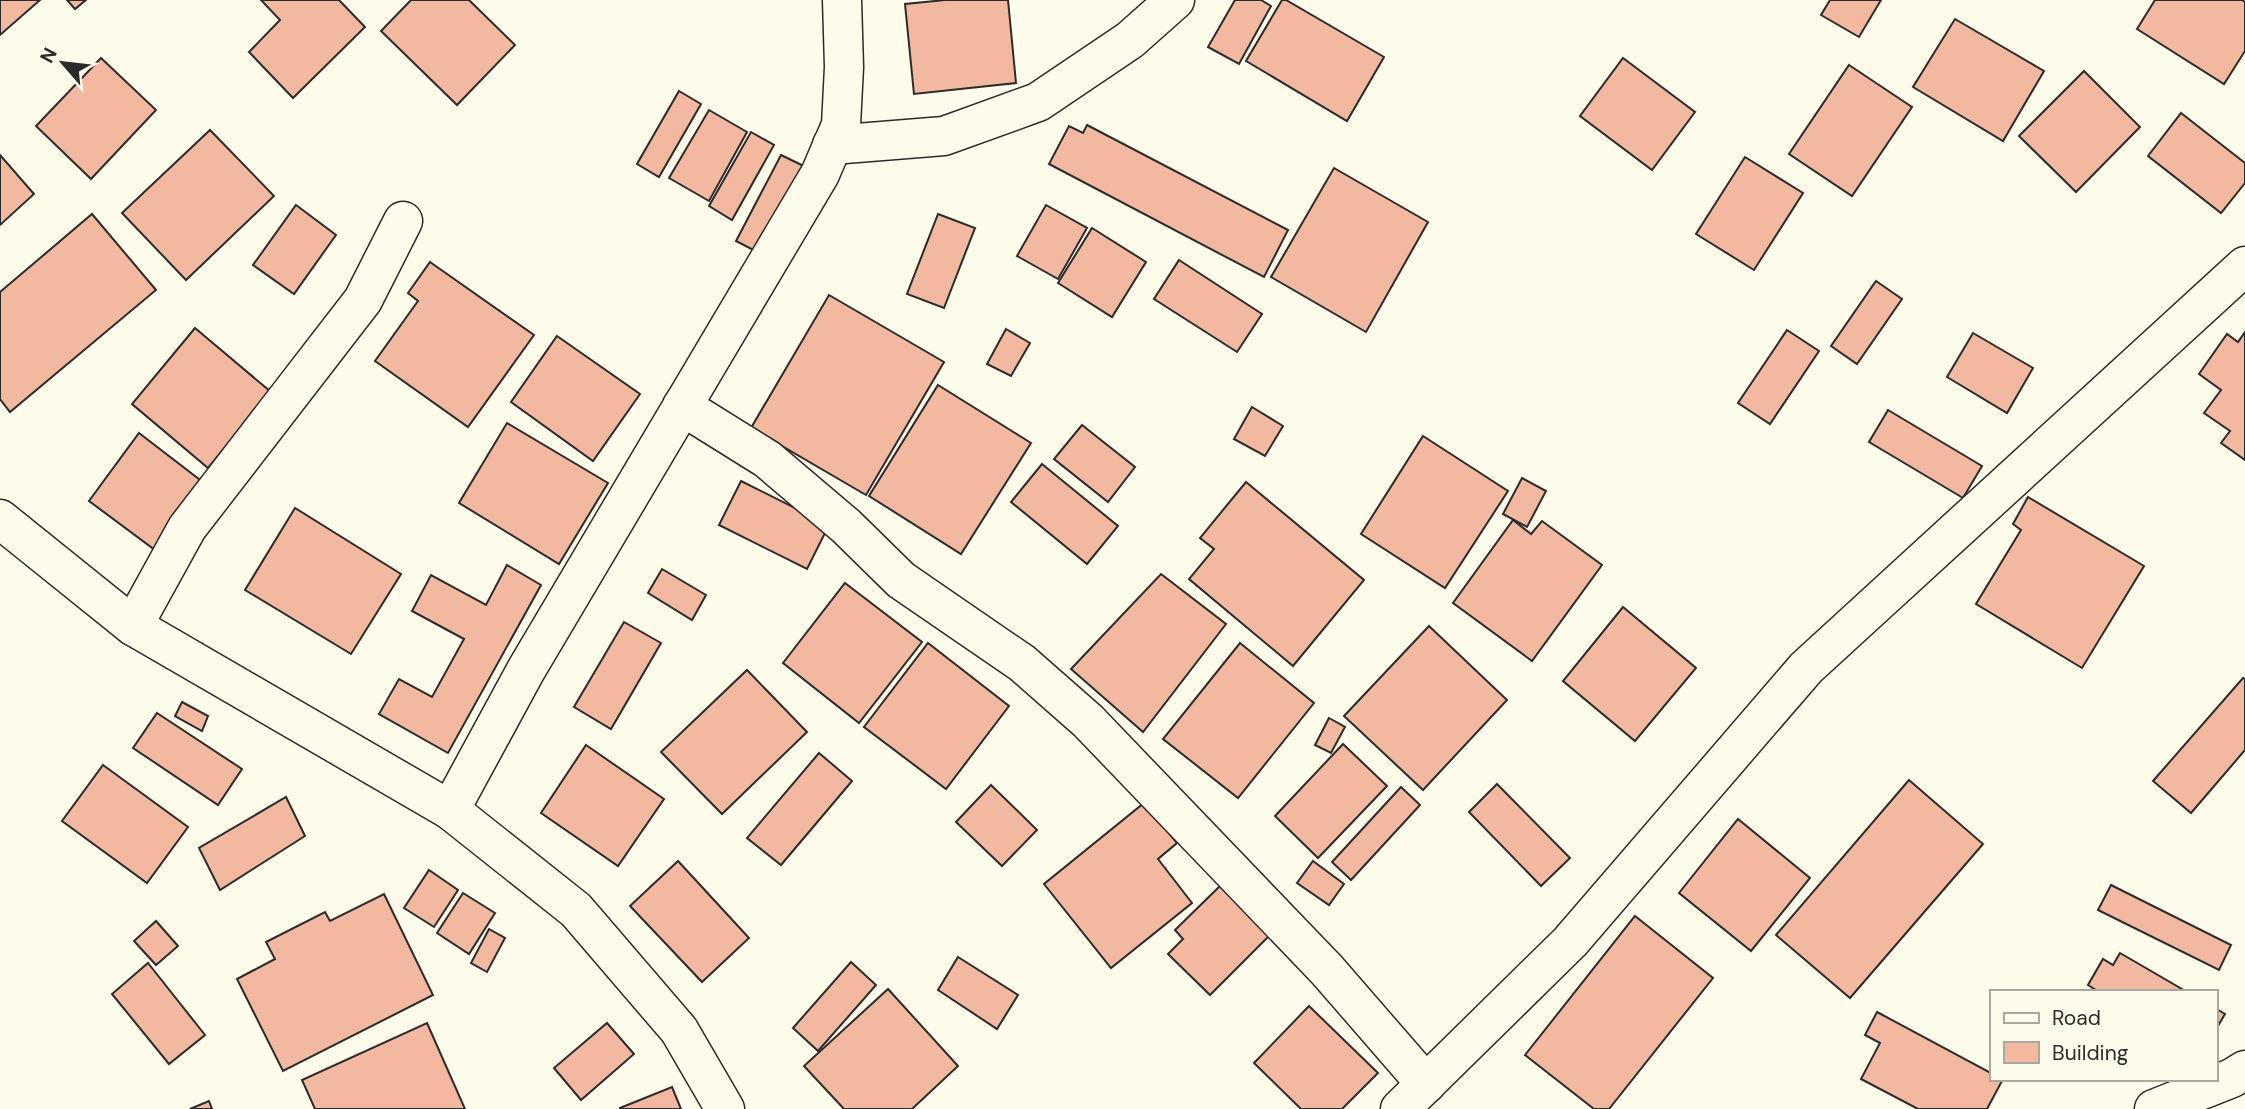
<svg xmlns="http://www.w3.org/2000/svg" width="2245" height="1109" viewBox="0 0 2245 1109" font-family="'DM Sans',sans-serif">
	<rect width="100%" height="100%" fill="#fdfbea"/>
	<!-- building -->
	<g fill="#f2b8a0" stroke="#2b2b2b" stroke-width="2">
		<path d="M0,0h40l-40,35z"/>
		<path d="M67,0h19l-11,9z"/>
		<path d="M261,0h78l26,27 -72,71 -44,-46 31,-32z"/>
		<path d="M411,0h58l46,45 -58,60 -76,-74z"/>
		<path d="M945,0h63l8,83 -102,11 -9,-90z"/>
		<path d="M1235,0h26l10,6 -32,58 -31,-17z"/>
		<path d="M1282,0h4l98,57 -37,64 -101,-60z"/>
		<path d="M1830,0h51l-22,37 -38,-22z"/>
		<path d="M2155,0h87l3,2v49l-21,33 -87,-55z"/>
		<path d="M1955,19l89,52 -41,70 -90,-54z"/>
		<path d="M101,58l55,52 -65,69 -55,-53z"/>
		<path d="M1623,58l72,54 -43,58 -72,-54z"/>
		<path d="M1849,65l63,42 -60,89 -63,-42z"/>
		<path d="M2084,71l56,56 -64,65 -57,-56z"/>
		<path d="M679,91l22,13 -42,73 -22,-13z"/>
		<path d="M709,110l38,22 -38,69 -40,-23z"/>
		<path d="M2181,113l64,50v20l-24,30 -73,-57z"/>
		<path d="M1087,125l201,105 -24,47 -215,-113 20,-38 14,7z"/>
		<path d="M210,130l64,66 -88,84 -64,-67z"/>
		<path d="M751,132l23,13 -42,75 -23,-14z"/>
		<path d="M0,155l34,39 -34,31z"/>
		<path d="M781,155l33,16 -45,87 -33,-17z"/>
		<path d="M1745,157l58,36 -49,77 -58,-36z"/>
		<path d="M1334,168l94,54 -62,110 -95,-55z"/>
		<path d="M296,205l40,30 -42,59 -41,-29z"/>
		<path d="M1046,205l41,23 -29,51 -41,-23z"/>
		<path d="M92,214l64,76 -146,122 -10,-13v-107z"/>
		<path d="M938,214l37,14 -31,80 -37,-14z"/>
		<path d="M1092,228l54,34 -34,55 -54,-34z"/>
		<path d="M1179,260l83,54 -25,38 -83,-53z"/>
		<path d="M430,262l104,73 -66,92 -93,-66 43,-60 -10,-8z"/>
		<path d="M1876,281l26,18 -45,65 -26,-18z"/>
		<path d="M829,295l115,67 -78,133 -115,-67z"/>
		<path d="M195,328l76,64 -63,76 -76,-64z"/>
		<path d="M1006,329l24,14 -19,33 -24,-12z"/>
		<path d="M1787,330l32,21 -49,73 -32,-21z"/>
		<path d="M2245,332v128l-24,-17 9,-12 -26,-18 17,-23 -22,-16 28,-40 11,8z"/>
		<path d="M1973,333l60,35 -26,45 -60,-36z"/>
		<path d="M557,336l83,58 -47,67 -82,-59z"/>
		<path d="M938,385l93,58 -70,111 -92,-58z"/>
		<path d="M1252,407l31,19 -18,30 -31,-17z"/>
		<path d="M1888,410l94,56 -19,32 -94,-56z"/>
		<path d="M507,423l101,60 -49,81 -100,-61z"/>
		<path d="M1082,425l53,42 -27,35 -54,-43z"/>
		<path d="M139,433l65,50 -49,67 -66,-49z"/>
		<path d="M1423,436l85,55 -63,97 -84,-54z"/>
		<path d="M1042,464l76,62 -31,38 -76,-62z"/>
		<path d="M1522,478l24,13 -19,36 -24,-13z"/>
		<path d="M741,481l88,44 -22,44 -88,-44z"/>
		<path d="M1246,482l118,98 -71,86 -104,-87 25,-30 -14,-11z"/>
		<path d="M2028,497l116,69 -62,102 -106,-64 45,-74 -8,-6z"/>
		<path d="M295,508l106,66 -50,80 -106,-64z"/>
		<path d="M1513,520l18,14 11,-13 60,44 -70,96 -79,-58z"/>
		<path d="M507,565l34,20 -93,168 -69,-39 20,-35 33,18 32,-58 -52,-28 19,-36 55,30z"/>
		<path d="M662,569l44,26 -14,25 -44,-27z"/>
		<path d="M1161,574l65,50 -83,108 -72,-63z"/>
		<path d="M845,583l77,59 -63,81 -76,-60z"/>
		<path d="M1623,607l73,61 -61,73 -72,-60z"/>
		<path d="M624,622l37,21 -50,86 -37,-22z"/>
		<path d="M1429,626l78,74 -84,90 -79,-74z"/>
		<path d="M928,643l81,63 -63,83 -82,-62z"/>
		<path d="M1240,643l74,60 -76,95 -75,-59z"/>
		<path d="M747,670l60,62 -85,82 -61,-62z"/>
		<path d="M2243,678l2,1v71l-54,63 -38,-32z"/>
		<path d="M182,702l26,14 -6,15 -27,-15z"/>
		<path d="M157,713l85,56 -24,36 -85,-57z"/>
		<path d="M1329,718l16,9 -14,26 -16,-8z"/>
		<path d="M1343,744l44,42 -69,72 -43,-42z"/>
		<path d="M586,745l78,54 -46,67 -77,-53z"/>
		<path d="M819,753l33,28 -71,84 -34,-27z"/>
		<path d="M103,765l85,62 -41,56 -85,-62z"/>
		<path d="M1909,780l74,64 -133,154 -74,-63z"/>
		<path d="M1497,784l73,74 -29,28 -72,-74z"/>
		<path d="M991,785l46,45 -35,36 -46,-44z"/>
		<path d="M1401,787l19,18 -69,75 -19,-18z"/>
		<path d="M286,797l19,39 -85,54 -21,-42z"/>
		<path d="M1144,803l33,40 -19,16 34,44 -81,65 -67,-84z"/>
		<path d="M1738,819l72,59 -59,73 -72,-58z"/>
		<path d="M678,861l71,77 -47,44 -72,-76z"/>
		<path d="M1313,861l31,23 -15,21 -32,-22z"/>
		<path d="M429,870l29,20 -24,37 -30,-19z"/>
		<path d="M2111,885l120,60 -12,25 -121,-60z"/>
		<path d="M1220,886l49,50 -59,59 -42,-41 15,-15 -8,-9z"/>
		<path d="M463,893l32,20 -26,41 -32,-21z"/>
		<path d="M384,894l49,101 -150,76 -46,-92 38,-20 -9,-17 59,-30 5,9z"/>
		<path d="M1635,916l78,62 -104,131h-15l-69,-54z"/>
		<path d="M156,921l22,25 -22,19 -22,-24z"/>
		<path d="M489,929l16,9 -18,34 -16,-9z"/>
		<path d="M2120,953l67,39h-88l-11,-7 15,-26 10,6z"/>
		<path d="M958,957l60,38 -21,34 -59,-39z"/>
		<path d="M851,962l25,23 -58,66 -25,-23z"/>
		<path d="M148,963l57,72 -36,29 -57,-70z"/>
		<path d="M888,989l70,77 -46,43h-68l-40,-43z"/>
		<path d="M1309,1006l69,67 -36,36h-41l-47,-46z"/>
		<path d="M2215,1008l10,6 -10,17z"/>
		<path d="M1877,1012l114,61v6h12l-16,30h-69l-57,-30 19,-36 -15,-8z"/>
		<path d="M427,1023l38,86h-150l-13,-29z"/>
		<path d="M607,1023l27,31 -53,46 -27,-32z"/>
		<path d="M672,1087l9,22h-61v-1z"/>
		<path d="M209,1101l3,8h-22z"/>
	</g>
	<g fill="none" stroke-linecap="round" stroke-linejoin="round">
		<!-- street casing -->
		<g stroke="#2b2b2b" stroke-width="41">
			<g id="street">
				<path d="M832,145l112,-9 94,-34 92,-62 45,-40"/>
				<path d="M682,406l85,53 79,67 55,54 121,83 66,58 239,249 99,114"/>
				<path d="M0,519l133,107 317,184 126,100 103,120 46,79"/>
				<path d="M133,626l54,-98 176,-228 40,-79"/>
				<path d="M450,810l76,-140 294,-496 21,-49 3,-58 -2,-67"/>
				<path d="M1400,1109l170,-167 236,-274 439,-402"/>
				<path d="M2154,1109l78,-31 13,-8"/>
			</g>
		</g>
		<!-- street -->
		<use href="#street" stroke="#fdfbea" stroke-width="38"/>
	</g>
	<!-- legend -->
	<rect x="1990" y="990" width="228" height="91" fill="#fdfbea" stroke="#a9a89e" stroke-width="2"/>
	<rect x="2004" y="1013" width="35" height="10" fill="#fdfbea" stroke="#a9a89e" stroke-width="2"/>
	<text x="2052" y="1025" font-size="21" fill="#2b2b2b">Road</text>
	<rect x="2004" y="1042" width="35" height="21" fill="#f2b8a0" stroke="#a9a89e" stroke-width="2"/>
	<text x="2052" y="1060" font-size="21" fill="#2b2b2b">Building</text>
	<!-- north arrow -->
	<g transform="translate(63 63) rotate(298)" stroke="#fdfbea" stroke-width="5" paint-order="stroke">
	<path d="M0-5L12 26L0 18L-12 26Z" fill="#2b2b2b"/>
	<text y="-10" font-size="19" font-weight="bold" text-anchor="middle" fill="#2b2b2b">N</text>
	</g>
</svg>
